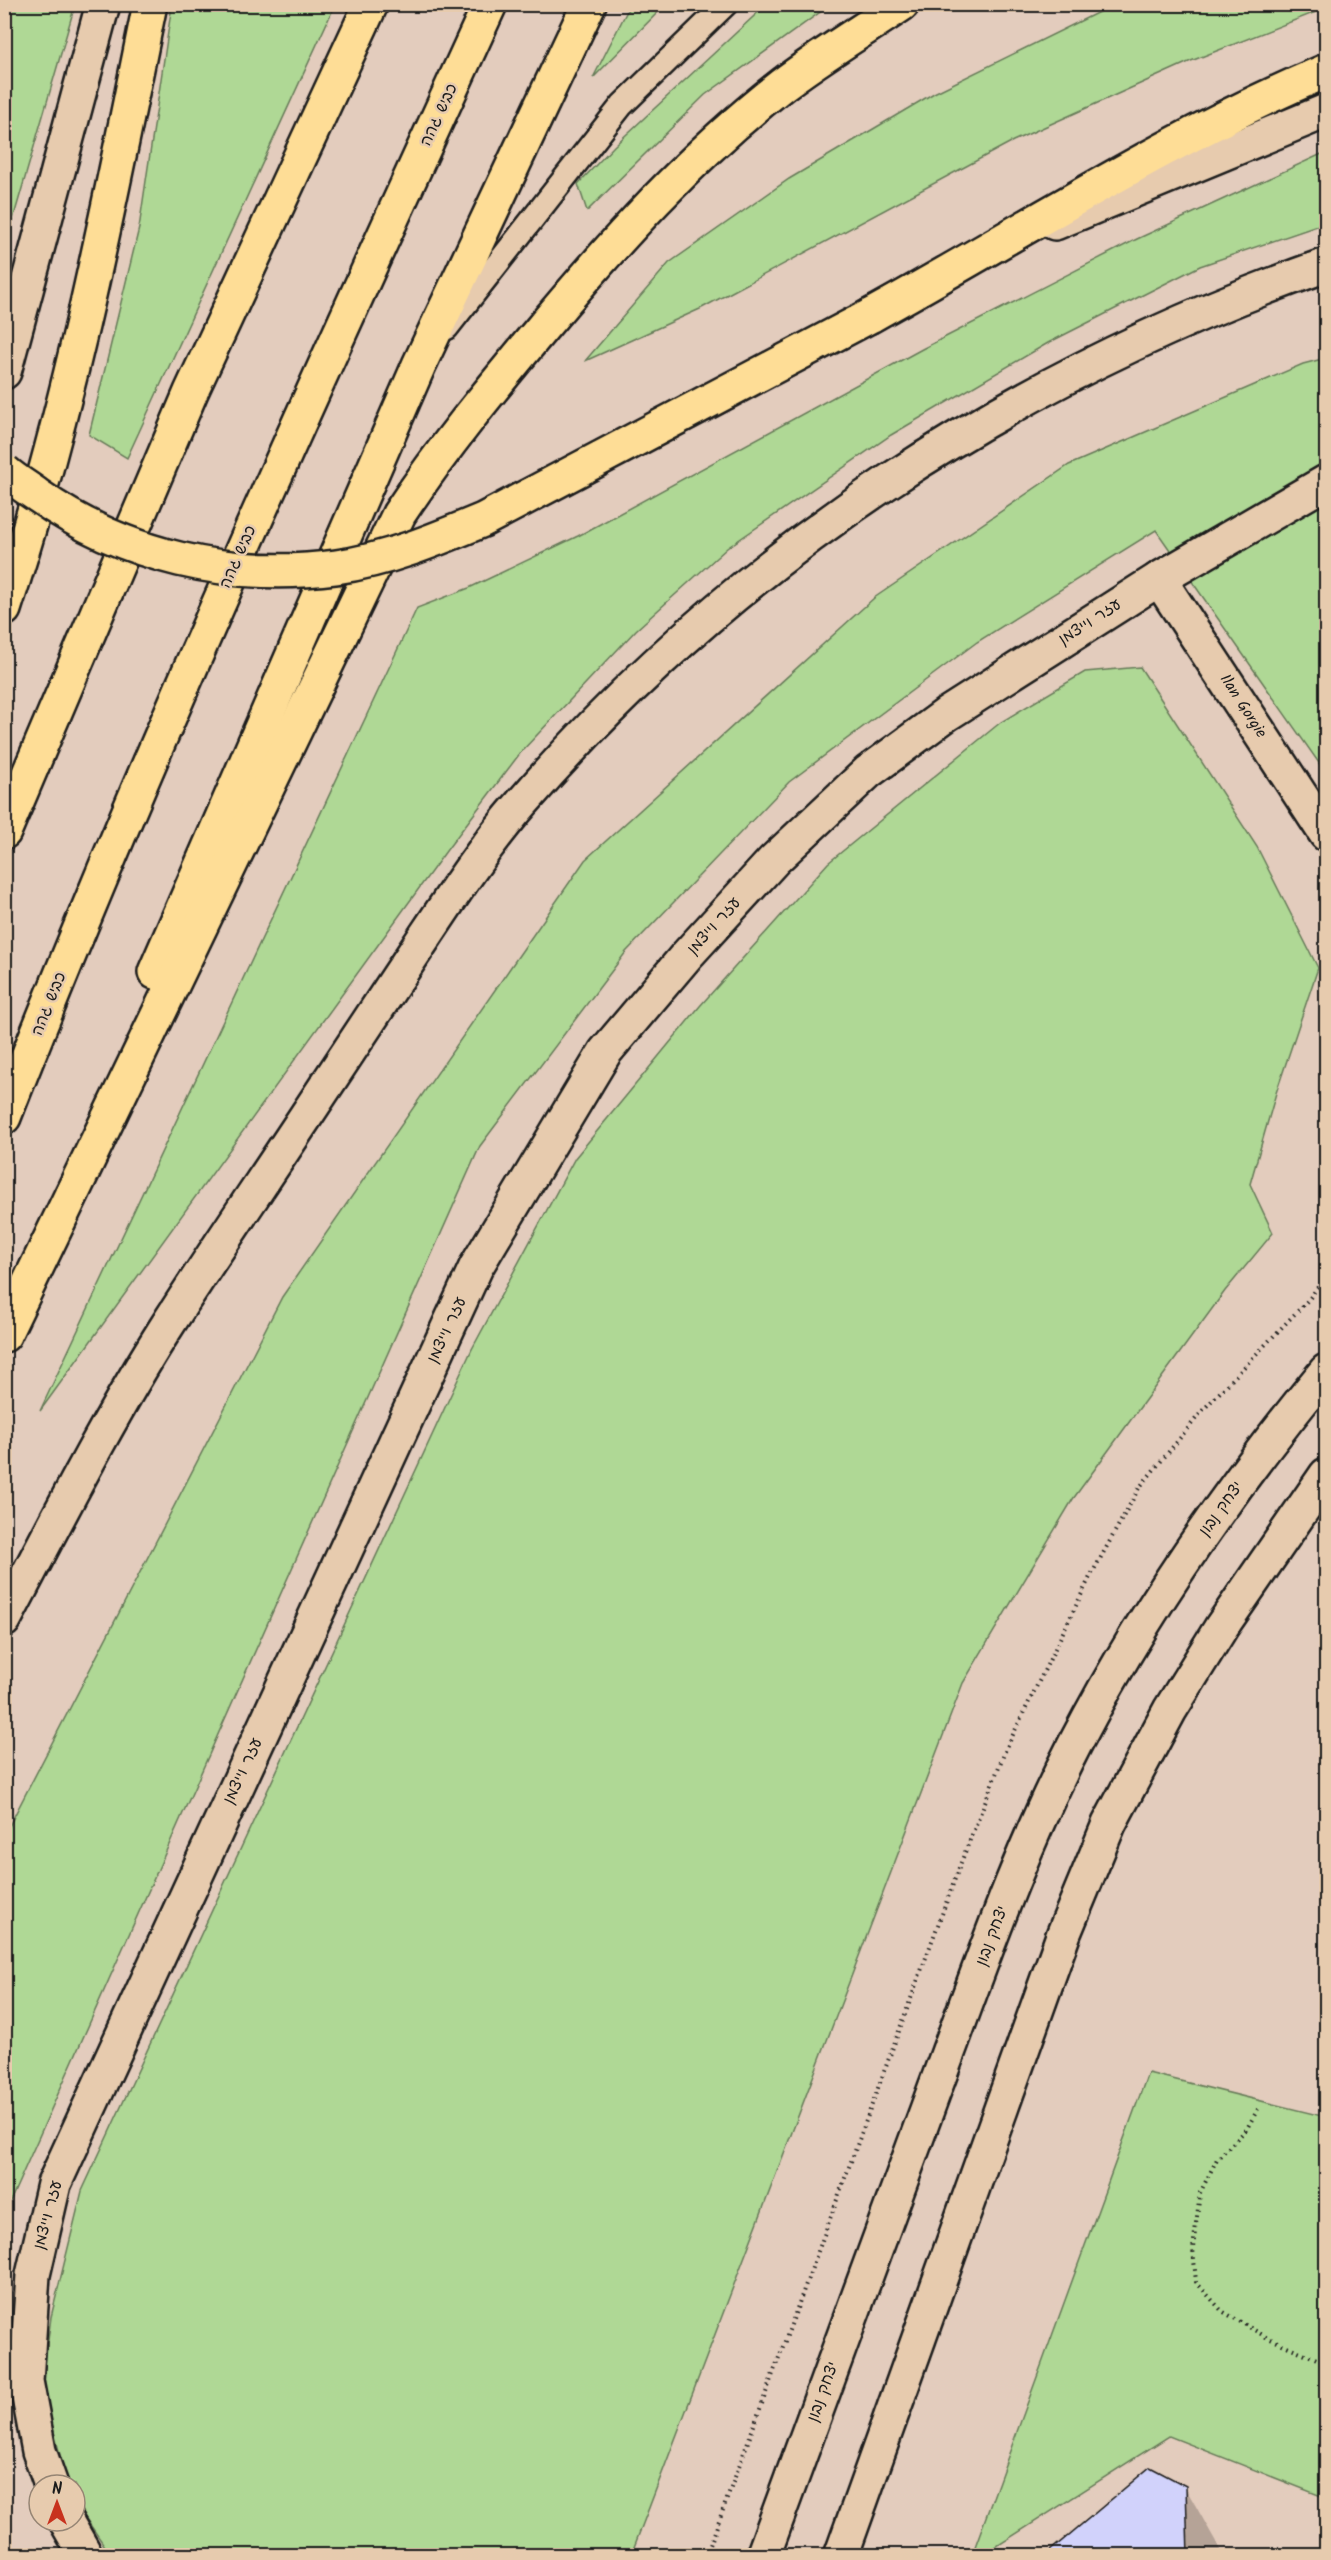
<svg xmlns="http://www.w3.org/2000/svg" width="1331" height="2560" viewBox="0 0 1331 2560" font-family="Kalam,'Playpen Sans Hebrew',sans-serif">
	<rect width="100%" height="100%" fill="#e3ccbd"/>
	<filter id="ink" filterUnits="userSpaceOnUse"><feTurbulence type="fractalNoise" baseFrequency=".0167" numOctaves="2"/><feDisplacementMap in="SourceGraphic" scale="12" xChannelSelector="R" yChannelSelector="G"/><feConvolveMatrix kernelMatrix="1 2 1 2 8 2 1 2 1" color-interpolation-filters="sRGB"/></filter>
	<g filter="url(#ink)">
		<!-- green -->
		<g fill="#afd895" stroke="#667a58" stroke-width="1.5">
			<path d="M5,4l70,1 -70,242 -1,-242z"/>
			<path d="M1115,4h211v4l-135,53 -178,80 -313,168 -115,52 84,-98 120,-84 145,-86z"/>
			<path d="M172,5h163l-208,453 -38,-23 50,-207z"/>
			<path d="M630,5h35l-72,73z"/>
			<path d="M766,5h64l-125,90 -118,116 -9,-27 36,-38z"/>
			<path d="M1326,152v71l-126,43 -152,77 -157,92 -164,113 -91,82 -115,122 -72,95 -409,564 377,-803 52,-20 109,-52 344,-187 215,-110z"/>
			<path d="M1326,358v415l-170,-243 -179,112 -188,140 -163,170 -146,194 -475,1067v-379l277,-537 303,-437 289,-262 195,-133 234,-101z"/>
			<path d="M1140,667l117,180 61,121 -42,125 -26,91 23,49 -48,58 -152,208 -110,184 -332,872h-520l-36,-52v-18h-7l-26,-98 9,-70 31,-126 390,-842 103,-191 125,-152 128,-143 173,-141 84,-50z"/>
			<path d="M1148,2073l178,44v381l-157,-62 -186,119h-11z"/>
		</g>
		<!-- shadow -->
		<path fill="#0003" d="M1185,2487l39,69h-177z"/>
		<!-- building -->
		<path fill="#d1d2fb" stroke="#1c1c1c" stroke-width="1.5" d="M1150,2467l36,19 2,70h-144z"/>
		<g fill="none" stroke-linecap="round" stroke-linejoin="round">
			<!-- lane casing -->
			<g stroke="#1c1c1c" stroke-width="27">
				<path id="lane" d="M447,328l175,-223 104,-101"/>
			</g>
			<!-- street casing -->
			<g stroke="#1c1c1c" stroke-width="38">
				<g id="street">
					<path d="M1159,579l167,255"/>
					<path d="M51,2485l-12,-34 -13,-70 7,-106 21,-91 422,-917 129,-215 82,-97 87,-95 94,-88 79,-58 212,-135 167,-97"/>
					<path d="M66,2521l20,35"/>
					<path d="M763,2556c57,-156 115,-312 172,-468 43,-115 83,-234 140,-344 69,-133 156,-258 251,-373"/>
					<path d="M841,2556l223,-623 45,-109 61,-114 52,-84 104,-151"/>
				</g>
			</g>
			<!-- secondary casing -->
			<g stroke="#1c1c1c" stroke-width="38">
				<g id="secondary">
					<path d="M1055,223l271,-112"/>
					<path d="M4,372l99,-368"/>
					<path d="M4,1620c52,-98 102,-198 161,-291 46,-72 94,-142 141,-213 36,-54 72,-108 108,-163 34,-51 68,-104 108,-150 217,-251 493,-428 804,-538"/>
				</g>
			</g>
			<!-- highway casing -->
			<g stroke="#1c1c1c" stroke-width="38">
				<g id="highway">
					<path d="M870,316c151,-83 297,-178 456,-245"/>
					<path d="M4,609c65,-197 105,-402 146,-605"/>
					<path d="M4,832l187,-440 180,-388"/>
					<path d="M155,972l264,-607 170,-361"/>
					<path d="M4,1117c148,-377 317,-745 486,-1113"/>
					<path d="M4,1335l395,-821c43,-65 93,-126 144,-187 72,-86 149,-172 239,-242 38,-29 80,-54 120,-81"/>
				</g>
			</g>
			<!-- path -->
			<g stroke="#1c1c1c" stroke-width="4" stroke-dasharray="1.5 4.5" stroke-linecap="butt">
				<path d="M1322,999l4,14"/>
				<path d="M1258,2109l-12,21 -29,29 -17,34 -7,55 3,34 26,29 44,26 60,26"/>
				<path d="M706,2556l254,-691 46,-116 83,-170 50,-91 64,-78 106,-111 17,-23"/>
			</g>
			<!-- lane -->
			<use href="#lane" stroke="#e7cbae" stroke-width="22"/>
			<!-- street -->
			<use href="#street" stroke="#e7cbae" stroke-width="33"/>
			<!-- secondary -->
			<use href="#secondary" stroke="#e7cbae" stroke-width="33"/>
			<!-- highway -->
			<use href="#highway" stroke="#fedd96" stroke-width="33"/>
			<!-- highway-bridge casing -->
			<g stroke="#1c1c1c" stroke-width="38" stroke-linecap="butt">
				<path id="highway-bridge" d="M4,471c10,9 22,16 33,24 86,61 194,86 299,72 51,-7 99,-27 147,-47l387,-204"/>
			</g>
			<!-- highway-bridge -->
			<use href="#highway-bridge" stroke="#fedd96" stroke-width="33"/>
		</g>
	</g>
	<g text-anchor="middle" dominant-baseline="central" stroke-width="5" stroke-linejoin="round" paint-order="stroke">
		<!-- street labels -->
		<g font-size="16" fill="#1c1c1c" stroke="#e7cbae">
			<text transform="translate(439 115) rotate(-65)">כביש גהה</text>
			<text transform="translate(238 557) rotate(-66)">כביש גהה</text>
			<text transform="translate(1090 622) rotate(-33)">עזר וייצמן</text>
			<text transform="translate(1243 706) rotate(57)">Ilan Gorgie</text>
			<text transform="translate(714 926) rotate(-48)">עזר וייצמן</text>
			<text transform="translate(49 1004) rotate(-68)">כביש גהה</text>
			<text transform="translate(447 1330) rotate(-65)">עזר וייצמן</text>
			<text transform="translate(1221 1509) rotate(-54)">יצחק נבון</text>
			<text transform="translate(243 1771) rotate(-65)">עזר וייצמן</text>
			<text transform="translate(992 1936) rotate(-69)">יצחק נבון</text>
			<text transform="translate(48 2215) rotate(-75)">עזר וייצמן</text>
			<text transform="translate(823 2392) rotate(-70)">יצחק נבון</text>
		</g>
	</g>
	<!-- margin -->
	<rect width="1331" height="2560" fill="none" stroke="#e7cbae" stroke-width="24"/>
	<rect x="12" y="12" width="1307" height="2536" fill="none" stroke="#1c1c1c" stroke-width="2" filter="url(#ink)"/>
	<!-- north arrow -->
	<g transform="translate(57 2503)"><circle r="28" fill="#e7cbae" stroke="#968574" stroke-width="1.5"/>
	<path d="M0-4.5L10 22L0 15L-10 22Z" fill="#c8321e"/>
	<text y="-9" font-size="16" font-weight="bold" text-anchor="middle" fill="#1c1c1c">N</text>
	</g>
</svg>
